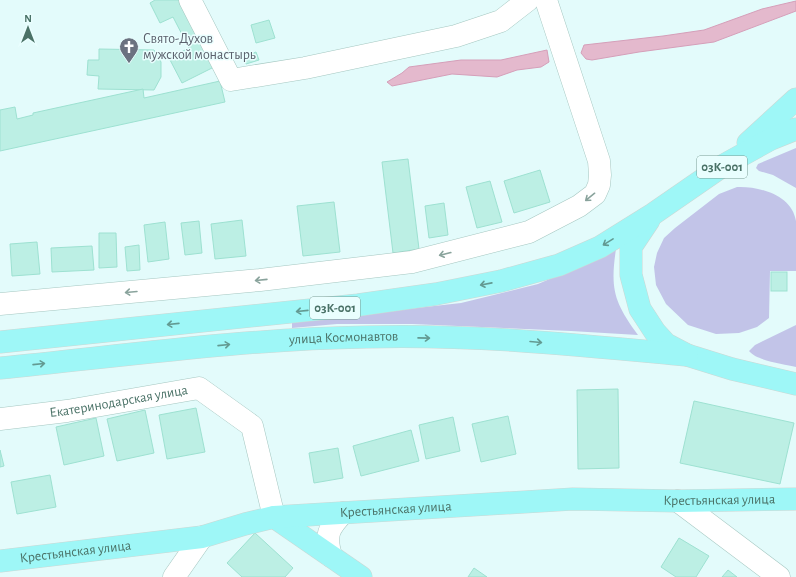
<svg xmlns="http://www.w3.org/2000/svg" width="796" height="577" viewBox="0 0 796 577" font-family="'Alegreya Sans',sans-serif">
	<rect width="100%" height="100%" fill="#e3fbfb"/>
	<!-- green -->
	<g fill="#c2c4e8">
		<path d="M796,148v40l-23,-13 -14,-4 -3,-3 2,-4z"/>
		<path d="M737,187c22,-1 55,8 59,34 0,13 0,35 0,50h-26l-1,47 -12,9 -18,6 -23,1 -28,-9 -22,-21 -10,-19 -2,-18 3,-14 7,-15 11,-10 44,-34z"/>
		<path d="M616,249c-6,40 -2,53 22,86l-67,-4 -159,-7h-75l-45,4v-6l169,-19 77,-19 54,-23z"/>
		<path d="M796,325v42c-12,-3 -39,-6 -47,-16l6,-6z"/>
	</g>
	<!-- water -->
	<g fill="#e4b9cd" stroke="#d59fb9">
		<path d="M796,1v10l-82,31 -75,10 -47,8 -6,-1 -5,-6 3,-8 79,-9 41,-6 58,-21z"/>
		<path d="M547,50l2,12 -8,5 -24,3 -20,7 -45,-3 -60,12 -5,-4 15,-9 7,-6 52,-7h40z"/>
	</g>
	<!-- building -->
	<g fill="#bcefe4" stroke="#9de1d1">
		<path d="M155,0h31l32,65 -36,18 -13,-25 20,-10 -16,-31 -13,6 -10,-20z"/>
		<path d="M269,20l6,18 -19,5 -5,-18z"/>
		<path d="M99,49l55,1 7,12v15l-7,13 -56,-1 1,-13 -12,-1 1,-15h11z"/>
		<path d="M256,52l3,8 -13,4 -3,-7z"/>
		<path d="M220,81l5,21 -225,49v-41l15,-3 2,12 16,-4v-2l110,-24 1,9z"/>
		<path d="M408,159l11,90 -26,4 -11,-91z"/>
		<path d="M540,170l10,32 -36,11 -10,-32z"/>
		<path d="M490,181l12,41 -25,6 -11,-41z"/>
		<path d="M334,202l6,50 -37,4 -6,-50z"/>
		<path d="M444,203l4,32 -19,3 -4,-32z"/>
		<path d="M242,220l4,36 -31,3 -4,-35z"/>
		<path d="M199,221l3,32 -17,2 -4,-32z"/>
		<path d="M165,222l4,37 -21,3 -4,-37z"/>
		<path d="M99,233h17l1,34 -18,1z"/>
		<path d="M37,242l3,32 -28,2 -2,-32z"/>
		<path d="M139,245l1,25 -13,1 -2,-24z"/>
		<path d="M92,246l2,24 -42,2 -1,-24z"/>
		<rect x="771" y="272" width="16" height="19"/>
		<path d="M618,389l1,79 -41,1 -1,-79z"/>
		<path d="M694,401l100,22 -14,61 -100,-21z"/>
		<path d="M196,408l9,44 -38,7 -8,-44z"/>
		<path d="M145,410l9,43 -37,8 -10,-42z"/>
		<path d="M508,416l8,38 -35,8 -9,-38z"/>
		<path d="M453,417l7,34 -34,8 -7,-34z"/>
		<path d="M96,418l8,38 -40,9 -8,-38z"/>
		<path d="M411,430l8,31 -58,15 -8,-30z"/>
		<path d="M338,448l5,30 -29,5 -5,-30z"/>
		<path d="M0,450l4,16 -4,1z"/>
		<path d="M50,475l6,32 -39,7 -6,-32z"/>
		<path d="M255,533l38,35 -8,9h-43l-15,-14z"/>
		<path d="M679,538l30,18 -13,21h-20l-15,-10z"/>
		<path d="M474,568l13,9h-19z"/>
		<path d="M728,570l9,7h-15z"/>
	</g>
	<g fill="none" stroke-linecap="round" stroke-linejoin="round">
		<!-- minor casing -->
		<g stroke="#a5c7c1" stroke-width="23">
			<g id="minor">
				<path d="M190,0l41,80 74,-12 151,-32 45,-15 27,-21"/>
				<path d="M0,304l260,-24 152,-18 117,-30 50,-26 16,-12 4,-9 1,-10 -1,-14 -53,-161"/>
				<path id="s1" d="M0,419l67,-8 132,-23 53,38 22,91"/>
				<path d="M678,501l101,76"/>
				<path d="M331,556c-6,-20 -3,-28 12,-43"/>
				<path d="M174,577l28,-40"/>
			</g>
		</g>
		<!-- major casing -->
		<g stroke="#ccd8d4" stroke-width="23">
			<g id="major">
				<path d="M748,143l48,-44"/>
				<path d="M649,220l-18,27v28l9,34 15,23 11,12 21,11 45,14 64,15"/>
				<path d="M0,342l358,-37 78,-11 65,-13 58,-16 41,-18 53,-33 71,-49 47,-26 25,-10"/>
				<path id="s2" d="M0,368c122,-12 243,-29 366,-31 107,-3 214,8 321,18"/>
				<path d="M274,517l87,60"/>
				<path id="s3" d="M0,561l202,-24 43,-13 29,-7 299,-18 105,2 118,-2"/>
			</g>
		</g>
		<!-- minor -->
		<use href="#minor" stroke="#fff" stroke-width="22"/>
		<!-- major -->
		<use href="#major" stroke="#9ef7f7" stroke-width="22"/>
	</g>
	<!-- one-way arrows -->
	<defs><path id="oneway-shaft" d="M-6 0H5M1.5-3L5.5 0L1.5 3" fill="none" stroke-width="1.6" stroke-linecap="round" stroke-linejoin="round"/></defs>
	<g stroke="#89a39c">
		<use href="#oneway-shaft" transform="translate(590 197) rotate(141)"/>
		<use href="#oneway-shaft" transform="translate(445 254) rotate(166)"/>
		<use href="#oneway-shaft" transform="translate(261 280) rotate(174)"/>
		<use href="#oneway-shaft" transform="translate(131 292) rotate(175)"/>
	</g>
	<g stroke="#639a92">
		<use href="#oneway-shaft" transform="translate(608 242) rotate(148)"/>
		<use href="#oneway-shaft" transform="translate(486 284) rotate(169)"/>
		<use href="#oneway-shaft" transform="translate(302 311) rotate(174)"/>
		<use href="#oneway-shaft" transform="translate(173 324) rotate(174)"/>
		<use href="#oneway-shaft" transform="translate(424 338) rotate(1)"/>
		<use href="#oneway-shaft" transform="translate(536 342) rotate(5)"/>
		<use href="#oneway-shaft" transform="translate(224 345) rotate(-6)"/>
		<use href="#oneway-shaft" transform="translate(39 364) rotate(-6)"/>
	</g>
	<!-- icons -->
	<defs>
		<g id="church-pin" transform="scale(1)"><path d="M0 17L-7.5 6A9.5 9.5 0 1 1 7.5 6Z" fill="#6b7280" stroke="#e9fefe"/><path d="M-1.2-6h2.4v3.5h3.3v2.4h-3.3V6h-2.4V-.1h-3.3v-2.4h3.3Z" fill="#fff"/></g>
	</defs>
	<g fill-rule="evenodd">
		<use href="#church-pin" x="129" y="47"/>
	</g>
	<g text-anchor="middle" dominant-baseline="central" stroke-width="3" stroke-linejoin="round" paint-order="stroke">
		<!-- shield labels -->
		<g fill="#e9fefe" stroke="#7a9c94" stroke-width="1">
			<rect x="697" y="156" width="50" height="22" rx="3"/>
			<rect x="310" y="297" width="50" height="22" rx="3"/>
		</g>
		<g font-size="13" font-weight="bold" fill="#4a7267">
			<text x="722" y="167">03К-001</text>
			<text x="335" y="308">03К-001</text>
		</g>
		<!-- worship labels -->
		<g font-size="14" fill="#5b616d" stroke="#e9fefe" text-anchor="start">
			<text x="143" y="39">Свято-Духов<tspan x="143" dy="16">мужской монастырь</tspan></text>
		</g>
		<!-- street labels -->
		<g font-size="14" fill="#4a7267" stroke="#e9fefe">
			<text stroke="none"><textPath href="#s2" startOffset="345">улица Космонавтов</textPath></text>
			<text stroke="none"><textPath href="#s1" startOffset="120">Екатеринодарская улица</textPath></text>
			<text stroke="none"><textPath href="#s3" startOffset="724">Крестьянская улица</textPath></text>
			<text stroke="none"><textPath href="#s3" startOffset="400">Крестьянская улица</textPath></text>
			<text stroke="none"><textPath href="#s3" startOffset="76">Крестьянская улица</textPath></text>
		</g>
	</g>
	<!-- north arrow -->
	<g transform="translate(28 28)" stroke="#e9fefe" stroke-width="3" paint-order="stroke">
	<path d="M0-3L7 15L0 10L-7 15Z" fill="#4a7267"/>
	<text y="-6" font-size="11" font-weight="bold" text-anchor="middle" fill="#4a7267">N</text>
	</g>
</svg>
